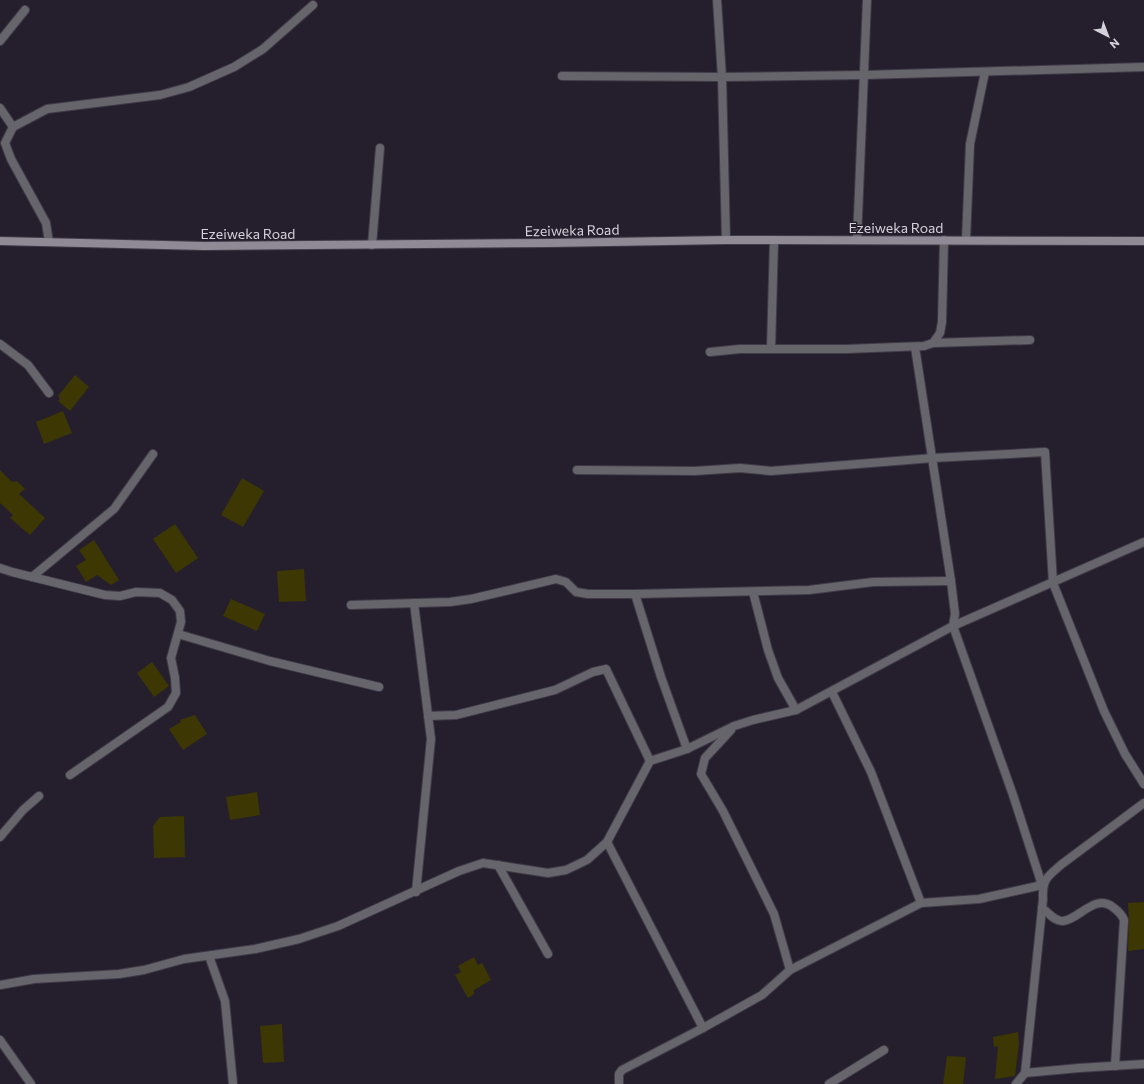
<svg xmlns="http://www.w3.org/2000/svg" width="1144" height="1084" viewBox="0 0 1144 1084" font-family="Commissioner,sans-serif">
	<rect width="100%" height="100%" fill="#251f2d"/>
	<!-- building -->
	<g fill="#3c3703">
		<path d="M75,375l14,12 -19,24 -12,-10 2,-2 -2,-3z"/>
		<path d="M63,411l9,22 -28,11 -8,-22z"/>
		<path d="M0,470l12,12 5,-1 8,8 -6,5 26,24 -15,17 -20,-17 3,-3 -13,-12z"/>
		<path d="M242,478l22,13 -21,36 -22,-12z"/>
		<path d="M175,524l23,34 -22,15 -23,-34z"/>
		<path d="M94,540l25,40 -8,5 -14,-10 -11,7 -10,-16 10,-6 -7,-10z"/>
		<path d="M304,569l2,32 -27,1 -2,-31z"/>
		<path d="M231,599l34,15 -8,17 -34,-15z"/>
		<path d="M152,662l17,24 -15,11 -17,-24z"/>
		<path d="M195,715l12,19 -24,16 -14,-21 12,-7 -1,-2z"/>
		<path d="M257,792l3,23 -30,5 -4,-23z"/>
		<path d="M184,816l1,41 -31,1 -1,-32 7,-9z"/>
		<path d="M1144,902v47l-16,2 1,-31 -1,-17z"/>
		<path d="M474,957l4,8 4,-2 9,17 -17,10v4l-6,4 -13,-23 6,-3 -3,-6z"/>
		<path d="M282,1024l2,38 -21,1 -3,-37z"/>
		<path d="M1018,1032l1,11 -4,33 -20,3 3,-33 -4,1 -1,-10z"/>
		<path d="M947,1056l19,1 -3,27h-20z"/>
	</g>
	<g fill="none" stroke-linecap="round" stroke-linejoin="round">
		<!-- minor casing -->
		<g stroke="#413b49" stroke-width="10">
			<g id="minor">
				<path d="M717,0l5,77 4,163"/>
				<path d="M0,41l25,-31"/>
				<path d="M562,76l160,1 142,-2 280,-8"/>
				<path d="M0,108l13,19"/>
				<path d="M857,240l10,-240"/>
				<path d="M966,240l4,-96 15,-72"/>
				<path d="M49,242l-3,-19 -35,-64 -6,-16 8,-16 34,-18 113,-14 29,-8 45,-20 29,-18 50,-44"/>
				<path d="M372,245l8,-97"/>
				<path d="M933,343l97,-3"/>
				<path d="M0,344l28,21 21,28"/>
				<path d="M771,349l3,-109"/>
				<path d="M710,352l30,-3h106l78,-3 9,-3 7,-10 2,-11 2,-82"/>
				<path d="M577,470l118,1 45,-3 31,3 162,-13 112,-6 8,131 51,128 21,43 19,30"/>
				<path d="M0,568l12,4 93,23 15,1 16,-4 24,1 12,7 8,11 1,11 -10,36 4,20 1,15 -8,14 -98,68"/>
				<path d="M32,577l82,-68 39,-55"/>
				<path d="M753,592l15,58 10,28 18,32"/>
				<path d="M635,594l26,83 26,72"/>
				<path d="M414,603l17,136 -15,153"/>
				<path d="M351,605l99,-3 21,-3 85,-20 10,3 10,10 12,2h47l174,-4 64,-8 78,-1"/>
				<path d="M178,634l92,27 109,26"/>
				<path d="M832,692l39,80 50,131"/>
				<path d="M428,716l28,-1 99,-25 38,-18 13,-3 44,92"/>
				<path d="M731,730l-26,28 -4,16 22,37 51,103 16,56"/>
				<path d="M0,837l23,-27 16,-14"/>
				<path d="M607,842l96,186"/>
				<path d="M498,865l50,89"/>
				<path d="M1042,908c6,4 13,14 21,13 16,-1 32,-29 51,-13 4,3 8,7 10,12l-9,146"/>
				<path d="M209,956l16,45 8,83"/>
				<path d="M0,985l34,-6 85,-5 25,-4 40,-11 71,-10 44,-10 39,-13 121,-55 24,-8 65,10 18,-3 21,-10 20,-18 43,-81 37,-12 47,-23 19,-6 43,-10 157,-84 191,-84"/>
				<path d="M0,1040l31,44"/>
				<path d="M1025,1073l54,-5 65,-4"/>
				<path d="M619,1084v-10l3,-4 81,-42 59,-33 28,-25 131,-67 58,-4 63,-14 -29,-90 -60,-169 2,-12 -4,-33 -36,-234"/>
				<path d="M829,1084l55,-34"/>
				<path d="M1016,1084l9,-11 18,-174c-1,-20 4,-22 19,-35l82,-61"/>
			</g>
		</g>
		<!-- secondary casing -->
		<g stroke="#413b49" stroke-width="10">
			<path id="secondary" d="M0,241l204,5 346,-3 176,-3 418,1"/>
		</g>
		<!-- minor -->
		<use href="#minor" stroke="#67656c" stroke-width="8"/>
		<!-- secondary -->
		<use href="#secondary" stroke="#8f8a96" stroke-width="8"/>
	</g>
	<g text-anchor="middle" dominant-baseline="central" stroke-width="3" stroke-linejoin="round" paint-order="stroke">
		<!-- street labels -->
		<g font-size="14" fill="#d5d1da" stroke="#251f2d">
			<text x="896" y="227">Ezeiweka Road</text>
			<text transform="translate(572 230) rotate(-1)">Ezeiweka Road</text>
			<text x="248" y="233">Ezeiweka Road</text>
		</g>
	</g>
	<!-- north arrow -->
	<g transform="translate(1108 36) rotate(138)" stroke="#251f2d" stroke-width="3" paint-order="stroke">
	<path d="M0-3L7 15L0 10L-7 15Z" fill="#d5d1da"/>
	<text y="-6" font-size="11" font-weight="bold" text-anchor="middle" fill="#d5d1da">N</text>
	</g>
</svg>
